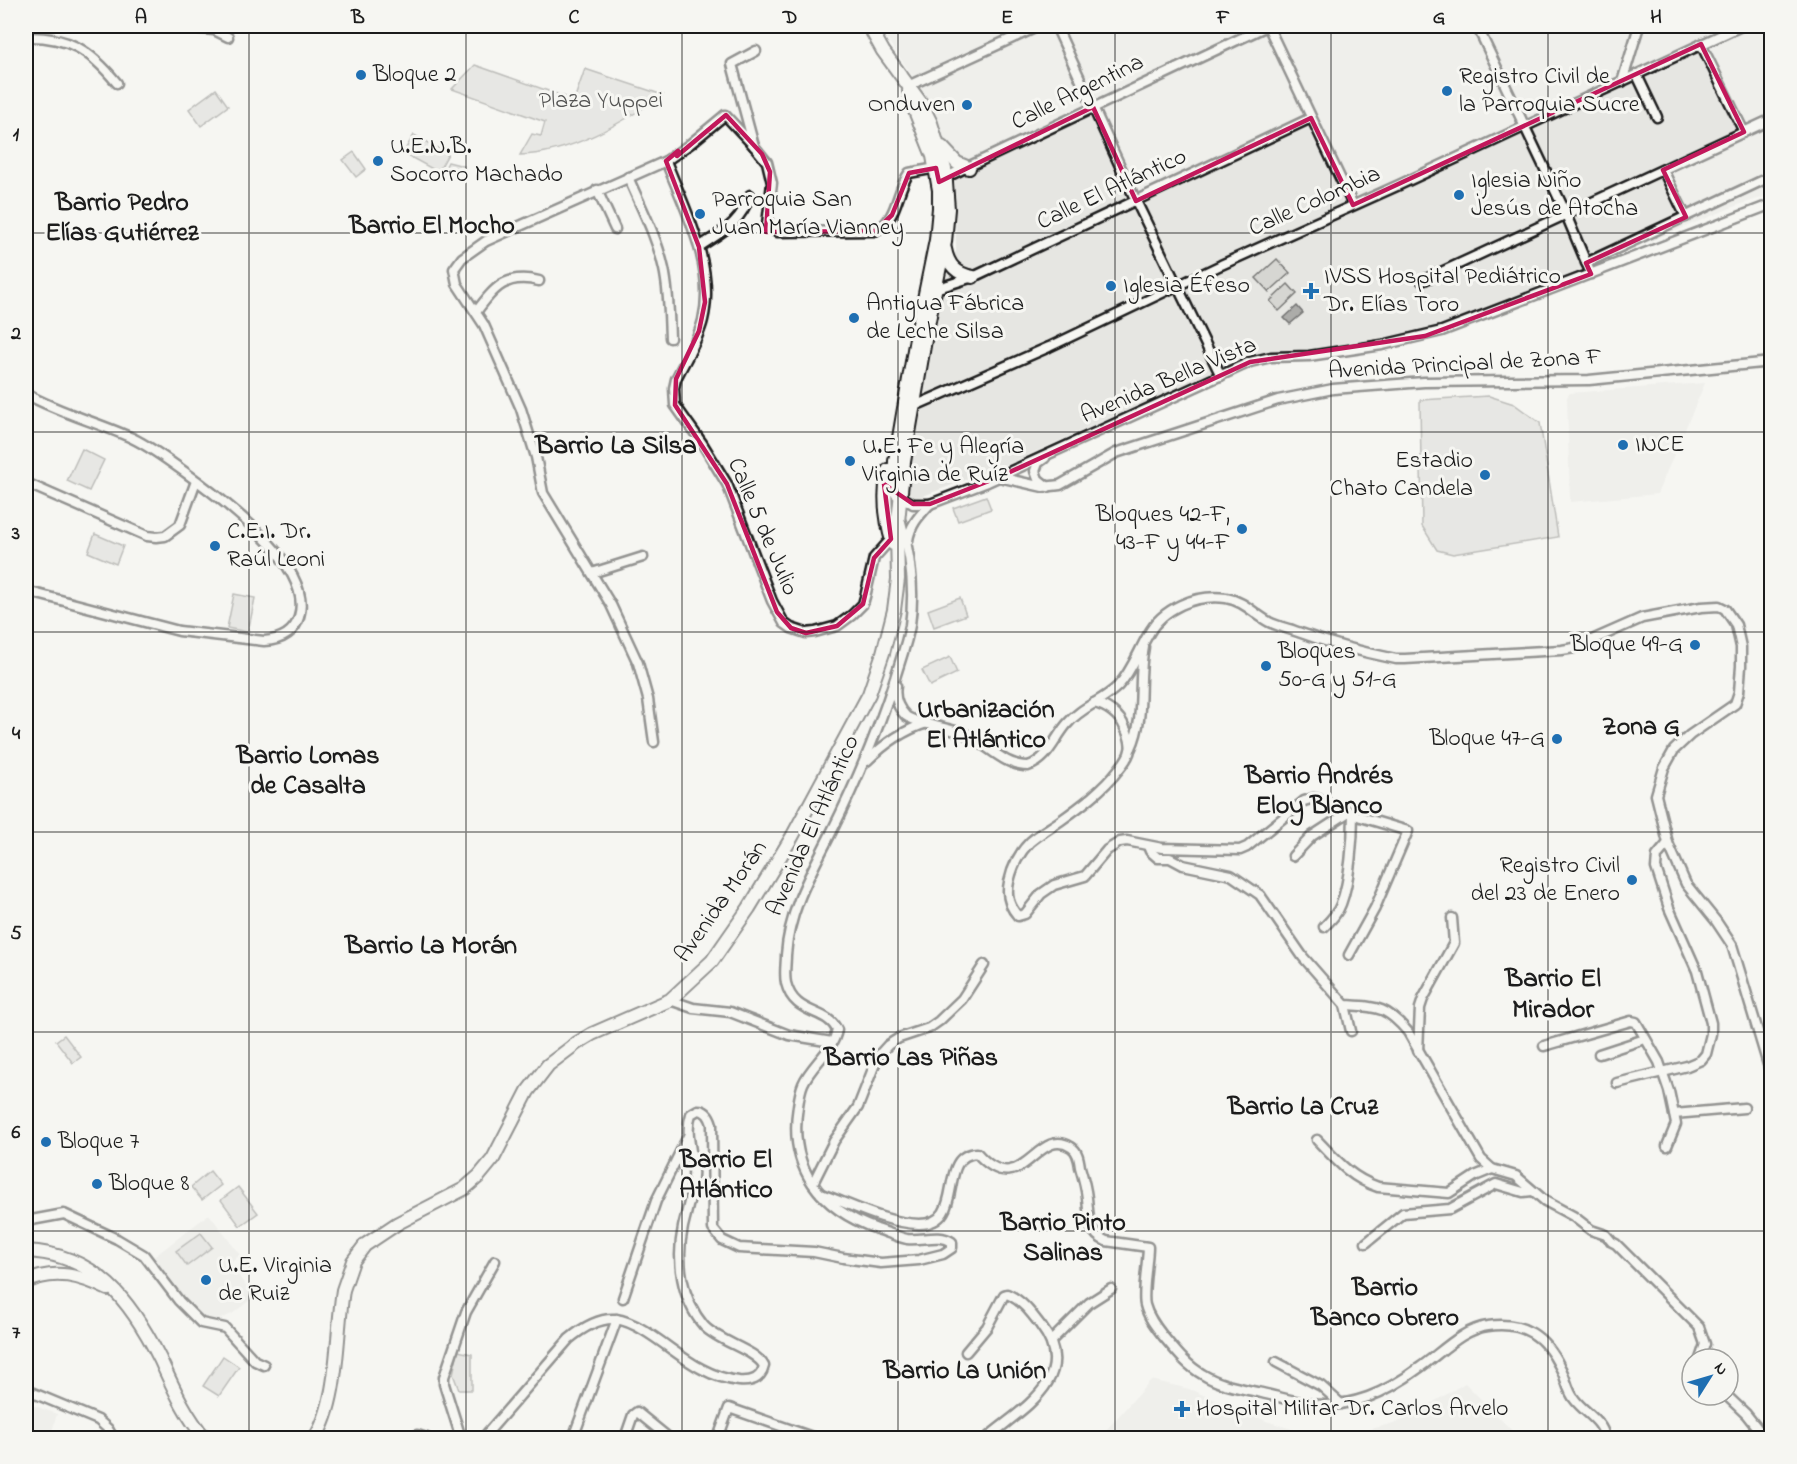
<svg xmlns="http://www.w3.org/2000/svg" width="1797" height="1464" viewBox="0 0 1797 1464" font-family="'Indie Flower',sans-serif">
	<rect width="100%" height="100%" fill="#f6f6f2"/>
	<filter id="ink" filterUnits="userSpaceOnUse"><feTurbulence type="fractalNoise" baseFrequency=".0167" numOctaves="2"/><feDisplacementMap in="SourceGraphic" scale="12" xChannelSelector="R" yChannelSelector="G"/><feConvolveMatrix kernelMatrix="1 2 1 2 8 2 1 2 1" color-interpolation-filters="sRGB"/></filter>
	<g filter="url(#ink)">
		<!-- built -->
		<g fill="#e6e6e2">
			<path d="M878,26h893v169l-33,10 -198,82 -113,43 -89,17 -93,10 -232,105 -98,37 -5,-3 -2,-6 5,-55 25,-133 18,-51 -1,-65 -8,-40 -22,-48 -13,-23z"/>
			<path d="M1705,383l-48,111 -87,8 -3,-105 3,-4z"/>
			<path d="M209,1214l31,41 -11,8 25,34 -22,17 -15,6 -18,-3 -45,-60z"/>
			<path d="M1151,1380l38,9 77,32 54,17h-221z"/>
			<path d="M1465,1383l54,55h-194l29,-4 50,-14z"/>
			<path d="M26,1403l31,11 -7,24h-24z"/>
		</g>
		<!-- green -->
		<g fill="#d6d6d2" stroke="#797977" stroke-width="1.5">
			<path d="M475,65l99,35 11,-31 78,26c-41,28 -93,59 -143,60l12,-21 9,2 4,-14 -93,-33z"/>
			<path d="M216,89l12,17 -27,20 -12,-17z"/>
			<path d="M414,135l34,19 -10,18 -35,-19z"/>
			<path d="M354,152l12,17 -10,8 -13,-17z"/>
			<path d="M448,162l16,4 -1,7 -19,-3z"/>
			<path d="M1277,259l13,14 -21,19 -13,-14z"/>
			<path d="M1288,284l9,10 -18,17 -9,-10z"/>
			<path d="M1489,396l25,8 26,19 18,114 -105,17 -16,-4 -15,-24 -2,-126z"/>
			<path d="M82,449l22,11 -15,31 -22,-10z"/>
			<path d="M986,496l5,13 -33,12 -5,-13z"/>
			<path d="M95,534l28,12 -7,18 -28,-12z"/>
			<path d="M234,594l21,4 -7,34 -21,-4z"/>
			<path d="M960,598l6,17 -32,12 -6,-17z"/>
			<path d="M950,657l7,16 -27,13 -8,-16z"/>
			<path d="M64,1035l17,22 -8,6 -17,-22z"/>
			<path d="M210,1171l11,14 -19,15 -11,-13z"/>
			<path d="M238,1187l20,26 -18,13 -19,-26z"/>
			<path d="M201,1233l11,14 -25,19 -11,-15z"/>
			<path d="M458,1351l14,3v36h-13l-6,-16z"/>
			<path d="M223,1356l16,11 -20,29 -16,-10z"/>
		</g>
		<!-- water -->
		<path fill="#acaca9" stroke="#727271" stroke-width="1.5" d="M1297,306l6,7 -13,11 -6,-6z"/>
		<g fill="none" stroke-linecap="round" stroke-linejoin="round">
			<!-- highway-tunnel -->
			<path stroke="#d5d5d2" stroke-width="16" stroke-dasharray="16 8" stroke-linecap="butt" d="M1757,1438l15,-20"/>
			<!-- street casing -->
			<g stroke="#1c1c1c" stroke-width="13">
				<g id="street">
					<path d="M171,26l43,4 14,7"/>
					<path d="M1056,26l80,175 85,175"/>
					<path d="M1268,26l85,179"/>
					<path d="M1477,26l85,179 29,69"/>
					<path d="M26,37c42,-1 64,13 91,46"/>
					<path d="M1701,44l43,88"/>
					<path d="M1637,75l20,42"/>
					<path d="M1622,82l17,-56"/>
					<path d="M908,86l131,-60"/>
					<path d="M754,146l-22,-82 24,-13"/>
					<path d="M666,161c19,49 50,105 37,159 -5,21 -18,40 -27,59l-2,9 1,17 27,38 25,41 45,117 12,22 7,5 15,5 9,-1 22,-6 15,-11 11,-11 2,-7 9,-39 17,-19"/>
					<path d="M1663,170l23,47"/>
					<path d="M628,177c13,30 29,60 36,92 5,23 5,46 6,69"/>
					<path d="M942,179l325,-153"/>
					<path d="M597,190l18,39"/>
					<path d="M699,247c24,-16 41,-23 51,-52"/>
					<path d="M1586,263l186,-87"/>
					<path d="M1422,281l350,-162"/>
					<path d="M932,290l41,-13 338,-159"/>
					<path d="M476,312c19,-25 30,-39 63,-31"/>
					<path d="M26,394c34,19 71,28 106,44 23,11 44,28 65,43 33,25 117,87 102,136 -5,17 -19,23 -35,24l-85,-10 -153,-40"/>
					<path d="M910,408l139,-61 172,-82 178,-80 342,-159"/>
					<path d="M1045,458l-7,5 -3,8 3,8 10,8"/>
					<path d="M999,477l44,10 17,-2 56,-32 162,-53 55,-11 91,-7 165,-2 183,-18"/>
					<path d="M26,483l89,39 32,14 9,1 9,-1 15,-11 16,-44"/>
					<path d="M900,496l13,8h17l55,-21 265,-121 21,-5 38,-1 73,-11 60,-14 330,-127"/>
					<path d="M908,541c2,-16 11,-25 22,-37"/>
					<path d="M592,573l51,-16"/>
					<path d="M896,686c-2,11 2,22 10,30 10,8 46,12 61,19 21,10 37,31 61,31 20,-6 26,-27 39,-42 14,-17 36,-23 51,-38 14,-15 20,-34 30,-51 14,-27 48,-41 78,-37 18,3 28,16 43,24 8,4 18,6 26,9 33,12 66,21 101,28h9l157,-9 12,-2 68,-30 59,-11 18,-1 6,3 11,16 5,22v19l-2,26 -4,12 -45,31 -16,15 -10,18 -8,27 12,48 18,41 30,37 16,24 40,133"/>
					<path d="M1094,703c13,3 26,12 31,25 3,5 7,16 5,22 -1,7 -7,14 -11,19 -16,21 -38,37 -59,52 -10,7 -21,13 -30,21 -11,11 -18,26 -21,40 -3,14 0,24 9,34l7,-2 16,-20 13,-9 31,-9 22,-26 13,-8 7,-1 35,7 78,2 7,-3 57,-46 10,-3 8,2 39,17 47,14 -33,77 -26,47"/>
					<path d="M654,742l-6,-43 -10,-36 -27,-58 -68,-112 -7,-36 -15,-48 -37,-84 -27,-41 -3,-15 8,-11 24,-17 180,-80 24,-17 35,-29 29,31 13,16 5,21 -5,41 4,5 6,3 98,-1c23,-11 21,-40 34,-58l27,-5"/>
					<path d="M1131,748c15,-32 6,-67 13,-101"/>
					<path d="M867,761c17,-17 37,-31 60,-38"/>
					<path d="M1148,846l2,5 8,7h12l13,7 48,10 29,20 43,62 42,48 6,26"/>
					<path d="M1293,856l19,-20 37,-24"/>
					<path d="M1324,927c7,-7 14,-14 17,-23 9,-24 12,-64 12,-90"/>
					<path d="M670,1000l23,8 37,4 59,23 43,7"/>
					<path d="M1345,1005c32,2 41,1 63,27l73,127 11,10 24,7 29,25 28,15 18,14 15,5 6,7 4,2 83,83 6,17 -5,15"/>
					<path d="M1544,1046l87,-25 5,1 23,40 10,29 7,33 -9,22"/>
					<path d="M1418,1051l2,-43 3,-9 31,-56 -2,-25"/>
					<path d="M1599,1054l46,-15"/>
					<path d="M1617,1083l70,-17 14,-6 5,-6 5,-20v-11l-14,-52 -28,-63 -10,-31 -3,-9 1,-12 11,-13"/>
					<path d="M1674,1114l70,-6"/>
					<path d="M1317,1140c19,20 34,38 61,47l71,6 26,-17 17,-7"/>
					<path d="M813,1183l21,-42 24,-34 20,-51 10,-11 11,-7 30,-10 10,-7 23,-22 22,-34"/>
					<path d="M821,1194c31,11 65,29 98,30 49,0 16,-69 58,-71 45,51 59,-28 94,-6 7,4 8,13 9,20 3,10 6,21 7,31 2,18 0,35 19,43l42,6c0,13 -6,47 -3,58 3,12 11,22 18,31 12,14 23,29 39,38 19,12 39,14 60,19 42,10 63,19 106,4 19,-7 35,-17 51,-29 21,-14 43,-39 69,-42 36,-5 57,10 72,41 6,10 7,24 15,33 10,13 28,21 30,38"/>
					<path d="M26,1221l38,-7 53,25 27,16 35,46 22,22 24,5 30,33 9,4"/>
					<path d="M1366,1243l37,-30 47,-4 46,-25 27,8 9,-1"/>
					<path d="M623,1298l33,-97 32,-65"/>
					<path d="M1051,1341l38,-38 22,-14"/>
					<path d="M966,1352l21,-25 17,-32 3,-1c15,6 25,20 34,32 40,52 -20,83 -54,112"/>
					<path d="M1276,1362l45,24 20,18"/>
					<path d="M26,1390l72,30 10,9 5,9"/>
					<path d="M1726,1395l20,19 19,24"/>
					<path d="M417,1435l10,3"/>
					<path d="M461,1438l-17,-54v-7l22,-65 29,-51"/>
					<path d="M483,1438l86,-99c12,-10 29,-21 46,-20 10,1 22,7 30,12 31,19 56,46 94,50 13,1 22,-2 25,-15 -8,-16 -45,-24 -60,-40 -23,-27 -28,-66 -21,-99 4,-17 9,-33 10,-50 2,-21 -9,-42 -2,-63l7,-4c8,0 12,7 14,14l1,105 9,11 17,8 75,4 29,6 38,5 38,-3 24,-6 9,-6v-6c-13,-9 -30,-1 -45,-3 -10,-2 -20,-7 -30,-10 -57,-20 -89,-61 -79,-123 1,-7 2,-15 5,-22 8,-19 30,-33 34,-54 -10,-22 -43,-14 -51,-47 -2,-9 0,-19 0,-28 3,-45 25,-82 45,-122 25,-50 47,-102 64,-155 5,-17 12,-35 15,-53 5,-35 1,-69 -9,-103"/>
					<path d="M573,1438l44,-119"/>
					<path d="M625,1438l8,-23 4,-3 32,26"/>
					<path d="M718,1438l11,-30 86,30"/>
				</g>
			</g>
			<!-- secondary casing -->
			<g stroke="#1c1c1c" stroke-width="16">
				<g id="secondary">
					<path d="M942,147l15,16 12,5"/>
					<path d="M945,249c3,16 11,25 28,28"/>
					<path d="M888,470c-5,25 -3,49 5,74"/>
					<path d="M897,493l-3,-8 1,-24 21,-123 20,-98 3,-32v-18l-6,-34 -20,-50 -4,-15"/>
					<path d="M26,1251c70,3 105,50 134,108 13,28 25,56 45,79"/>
					<path d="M26,1282c29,-14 55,-6 82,7"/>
					<path d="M315,1438c24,-37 21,-103 28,-148l10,-29 12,-16 33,-22 66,-34 15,-13 14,-17 35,-68 20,-26 29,-22 15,-9 78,-34 42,-39 37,-53 43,-71 77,-143 14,-41 11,-43 4,-31 -1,-47 7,-70 21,-122 20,-98 3,-33 -3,-40 -14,-46 -10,-20 -38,-52 -14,-25"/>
				</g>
			</g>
			<!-- street -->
			<use href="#street" stroke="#f6f6f2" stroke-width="8"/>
			<!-- secondary -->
			<use href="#secondary" stroke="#f6f6f2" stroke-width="12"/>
		</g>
	</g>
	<!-- marked area -->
	<path d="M0 0H1797V1464H0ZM1701,44l43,88 -81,38 23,47 -100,46 5,11 -166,62 -175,26 -251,115 -69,27h-17l-29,-20 7,55 -17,19 -11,46 -26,22 -31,7 -15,-5 -14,-16 -50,-128 -52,-79 1,-26 23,-48 6,-29 -6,-55 -33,-86 12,-10 -1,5 49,-41 36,39 8,18 -4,60 109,-1 17,-16 17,-42 27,-5 3,14 154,-75 43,94 175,-83 42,87z" fill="#f6f6f2" fill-opacity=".55" fill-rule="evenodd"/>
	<path fill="none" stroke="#c2185b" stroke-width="4.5" stroke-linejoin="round" d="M1701,44l43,88 -81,38 23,47 -100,46 5,11 -166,62 -175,26 -251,115 -69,27h-17l-29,-20 7,55 -17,19 -11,46 -26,22 -31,7 -15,-5 -14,-16 -50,-128 -52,-79 1,-26 23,-48 6,-29 -6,-55 -33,-86 12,-10 -1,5 49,-41 36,39 8,18 -4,60 109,-1 17,-16 17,-42 27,-5 3,14 154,-75 43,94 175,-83 42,87z"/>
	<!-- grid -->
	<path fill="none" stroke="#1c1c1c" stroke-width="1.5" stroke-opacity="0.55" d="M249,26v1412M466,26v1412M682,26v1412M898,26v1412M1115,26v1412M1331,26v1412M1548,26v1412M26,233h1746M26,432h1746M26,632h1746M26,832h1746M26,1032h1746M26,1231h1746"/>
	<!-- markers -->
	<g fill="#1f6fb2" stroke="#f6f6f2" stroke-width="2">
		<circle cx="361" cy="75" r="6"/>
		<circle cx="1447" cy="91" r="6"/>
		<circle cx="967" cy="105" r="6"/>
		<circle cx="378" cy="161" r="6"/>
		<circle cx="1459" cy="195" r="6"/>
		<circle cx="700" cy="214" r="6"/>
		<circle cx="1111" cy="286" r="6"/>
		<path d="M1308 282h6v6h6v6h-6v6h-6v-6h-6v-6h6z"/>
		<circle cx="854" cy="318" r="6"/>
		<circle cx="1623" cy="445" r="6"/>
		<circle cx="850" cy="461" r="6"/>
		<circle cx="1485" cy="475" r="6"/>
		<circle cx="1242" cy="529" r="6"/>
		<circle cx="215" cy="546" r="6"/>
		<circle cx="1695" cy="645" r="6"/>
		<circle cx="1266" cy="666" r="6"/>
		<circle cx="1557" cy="739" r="6"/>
		<circle cx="1632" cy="880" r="6"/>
		<circle cx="46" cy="1142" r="6"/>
		<circle cx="97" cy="1184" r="6"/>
		<circle cx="206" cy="1280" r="6"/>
		<path d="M1179 1400h6v6h6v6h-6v6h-6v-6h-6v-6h6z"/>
	</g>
	<g text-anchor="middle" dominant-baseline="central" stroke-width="6" stroke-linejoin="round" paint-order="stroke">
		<!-- poi labels -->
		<g font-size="24" fill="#1c1c1c" stroke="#f6f6f2" text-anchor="start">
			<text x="373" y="75">Bloque 2</text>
			<text x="1459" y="77">Registro Civil de<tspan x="1459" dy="28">la Parroquia Sucre</tspan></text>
			<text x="955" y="105" text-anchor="end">Onduven</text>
			<text x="390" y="147">U.E.N.B.<tspan x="390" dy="28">Socorro Machado</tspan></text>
			<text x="1471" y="181">Iglesia Niño<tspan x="1471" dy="28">Jesús de Atocha</tspan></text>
			<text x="712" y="200">Parroquia San<tspan x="712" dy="28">Juan María Vianney</tspan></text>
			<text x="1324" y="277">IVSS Hospital Pediátrico<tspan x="1324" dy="28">Dr. Elías Toro</tspan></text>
			<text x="1123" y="286">Iglesia Éfeso</text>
			<text x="866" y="304">Antigua Fábrica<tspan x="866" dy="28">de Leche Silsa</tspan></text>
			<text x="1635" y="445">INCE</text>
			<text x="862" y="447">U.E. Fe y Alegría<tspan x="862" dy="28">Virginia de Ruíz</tspan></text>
			<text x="1473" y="461" text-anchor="end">Estadio<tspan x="1473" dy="28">Chato Candela</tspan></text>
			<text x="1230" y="515" text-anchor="end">Bloques 42-F,<tspan x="1230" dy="28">43-F y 44-F</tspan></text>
			<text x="227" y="532">C.E.I. Dr.<tspan x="227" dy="28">Raúl Leoni</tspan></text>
			<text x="1683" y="645" text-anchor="end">Bloque 49-G</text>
			<text x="1278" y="652">Bloques<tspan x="1278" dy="28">50-G y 51-G</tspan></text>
			<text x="1545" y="739" text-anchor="end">Bloque 47-G</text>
			<text x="1620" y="866" text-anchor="end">Registro Civil<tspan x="1620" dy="28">del 23 de Enero</tspan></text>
			<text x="58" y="1142">Bloque 7</text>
			<text x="109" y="1184">Bloque 8</text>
			<text x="218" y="1266">U.E. Virginia<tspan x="218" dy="28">de Ruiz</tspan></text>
			<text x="1196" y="1409">Hospital Militar Dr. Carlos Arvelo</text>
		</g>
		<!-- street labels -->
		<g font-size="24" fill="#1c1c1c" stroke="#f6f6f2">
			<text transform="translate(1078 93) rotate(-26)">Calle Argentina</text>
			<text transform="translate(1112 190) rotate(-25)">Calle El Atlántico</text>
			<text transform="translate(1315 202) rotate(-24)">Calle Colombia</text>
			<text transform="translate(1465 365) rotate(-3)">Avenida Principal de Zona F</text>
			<text transform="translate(1169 381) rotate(-23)">Avenida Bella Vista</text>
			<text transform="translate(762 527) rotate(67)">Calle 5 de Julio</text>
			<text transform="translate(814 826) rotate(-66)">Avenida El Atlántico</text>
			<text transform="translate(722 902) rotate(-55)">Avenida Morán</text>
		</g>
		<!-- park labels -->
		<g font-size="24" fill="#545453" stroke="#f6f6f2">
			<text x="601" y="101">Plaza Yuppei</text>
		</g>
		<!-- neighbourhood labels -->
		<g font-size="26" font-weight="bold" fill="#1c1c1c" stroke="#f6f6f2">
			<text x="122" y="204">Barrio Pedro<tspan x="122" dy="30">Elías Gutiérrez</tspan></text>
			<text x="432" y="227">Barrio El Mocho</text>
			<text x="986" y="711">Urbanización<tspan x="986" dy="30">El Atlántico</tspan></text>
			<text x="1641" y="728">Zona G</text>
			<text x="308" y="757">Barrio Lomas<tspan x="308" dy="30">de Casalta</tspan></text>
			<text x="1319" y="777">Barrio Andrés<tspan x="1319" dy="30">Eloy Blanco</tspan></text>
			<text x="911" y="1059">Barrio Las Piñas</text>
			<text x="1303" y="1108">Barrio La Cruz</text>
			<text x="726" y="1161">Barrio El<tspan x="726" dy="30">Atlántico</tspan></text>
			<text x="1063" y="1224">Barrio Pinto<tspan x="1063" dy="30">Salinas</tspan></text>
			<text x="1385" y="1289">Barrio<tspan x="1385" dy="30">Banco Obrero</tspan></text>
			<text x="965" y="1372">Barrio La Unión</text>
		</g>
		<!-- quarter labels -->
		<g font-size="27" font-weight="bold" fill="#1c1c1c" stroke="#f6f6f2">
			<text x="616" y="446">Barrio La Silsa</text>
			<text x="431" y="946">Barrio La Morán</text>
			<text x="1553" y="979">Barrio El<tspan x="1553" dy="31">Mirador</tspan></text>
		</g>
	</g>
	<!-- margin -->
	<rect width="1797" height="1464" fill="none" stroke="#f6f6f2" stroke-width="66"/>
	<!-- north arrow -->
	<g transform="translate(1710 1377) rotate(53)"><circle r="28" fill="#f6f6f2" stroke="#9f9f9c" stroke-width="1.5"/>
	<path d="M0-4.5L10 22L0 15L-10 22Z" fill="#1f6fb2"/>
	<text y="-9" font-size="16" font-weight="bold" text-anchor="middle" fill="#1c1c1c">N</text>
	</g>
	<rect x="33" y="33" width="1731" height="1398" fill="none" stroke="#1c1c1c" stroke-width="2"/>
	<g font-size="20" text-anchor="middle" font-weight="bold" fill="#1c1c1c">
		<text x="141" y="23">A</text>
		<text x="358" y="23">B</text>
		<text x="574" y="23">C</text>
		<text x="790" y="23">D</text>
		<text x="1007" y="23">E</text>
		<text x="1223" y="23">F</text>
		<text x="1439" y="23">G</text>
		<text x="1656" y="23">H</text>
		<text x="16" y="140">1</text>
		<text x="16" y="339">2</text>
		<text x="16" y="539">3</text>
		<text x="16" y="739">4</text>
		<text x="16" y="939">5</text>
		<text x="16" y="1138">6</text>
		<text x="16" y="1338">7</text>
	</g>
</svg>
